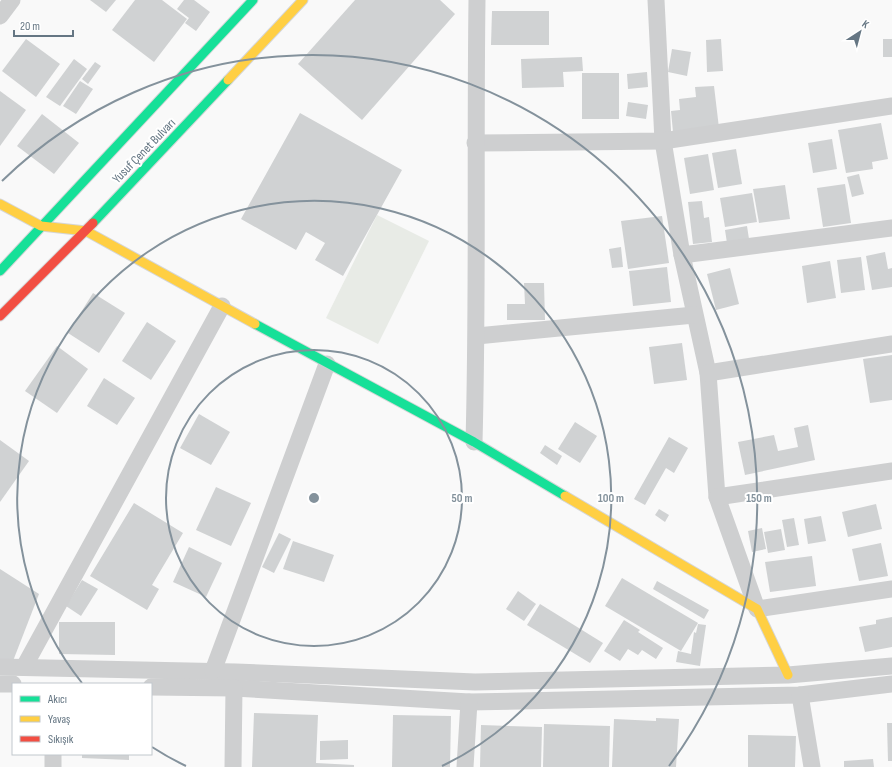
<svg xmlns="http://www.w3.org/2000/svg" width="892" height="767" viewBox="0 0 892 767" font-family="'Sofia Sans Condensed',sans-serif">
	<rect width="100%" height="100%" fill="#f9f9f9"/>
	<!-- pitch -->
	<path fill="#e8ebe6" d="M377,215l52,26 -51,103 -52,-26z"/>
	<!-- building -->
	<g fill="#d0d2d3">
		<path d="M90,0h26l-10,12z"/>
		<path d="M135,0h27l25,19 -33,43 -42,-32z"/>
		<path d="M184,0h10l16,12 -14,19 -11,-8 4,-5 -12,-9z"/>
		<path d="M355,0h85l15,14 -93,106 -64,-56z"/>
		<path d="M492,11h57v34h-58z"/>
		<path d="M26,39l34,25 -24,33 -34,-26z"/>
		<path d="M721,39l2,32 -16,1 -1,-32z"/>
		<rect x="883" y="39" width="9" height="18"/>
		<path d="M672,49l19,3 -4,24 -19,-4z"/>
		<path d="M582,57l1,14 -20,1 1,15 -42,1 -1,-29z"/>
		<path d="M74,59l13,10 -27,37 -14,-9z"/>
		<path d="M95,62l6,4 -13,18 -6,-5z"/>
		<path d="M647,72l1,15 -20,2 -1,-15z"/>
		<rect x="582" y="73" width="37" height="46"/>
		<path d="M80,81l13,8 -17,25 -13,-8z"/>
		<path d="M714,86l5,42 -46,4 -2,-21 9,-1 -1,-11 17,-2 -1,-10z"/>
		<path d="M0,91l26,19 -26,36z"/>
		<path d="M628,102l20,3 -2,14 -20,-3z"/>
		<path d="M300,113l102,57 -59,106 -28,-16 10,-17 -19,-11 -10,18 -55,-31z"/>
		<path d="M42,114l37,29 -25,31 -37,-28z"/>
		<path d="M881,123l7,36 -16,3 1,7 -27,4 -8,-43z"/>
		<path d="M832,139l5,30 -24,4 -5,-30z"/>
		<path d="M736,149l6,35 -24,4 -6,-35z"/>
		<path d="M708,154l6,36 -24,4 -6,-36z"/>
		<path d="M859,174l5,20 -12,3 -5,-20z"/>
		<path d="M845,184l6,39 -28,4 -6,-39z"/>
		<path d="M785,185l5,34 -31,4 -6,-34z"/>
		<path d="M752,193l5,29 -32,5 -5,-29z"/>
		<path d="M702,201l2,17 5,-1 3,25 -19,2 -5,-42z"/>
		<path d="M662,216l7,47 -41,6 -7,-48z"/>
		<path d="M747,226l2,13 -22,4 -2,-13z"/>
		<path d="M621,247l2,20 -11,1 -3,-19z"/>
		<path d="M885,252l3,17 4,-1v19l-20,3 -6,-34z"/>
		<path d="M861,257l4,33 -24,3 -4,-33z"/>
		<path d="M830,261l6,37 -29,5 -5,-37z"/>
		<path d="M667,267l4,35 -38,4 -4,-35z"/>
		<path d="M730,268l9,36 -23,6 -9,-36z"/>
		<path d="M524,283h20l1,37h-38v-16h18z"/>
		<path d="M93,293l32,20 -26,40 -31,-20z"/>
		<path d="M147,322l29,19 -25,39 -29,-19z"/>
		<path d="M682,343l5,37 -33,4 -5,-37z"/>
		<path d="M57,346l31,23 -31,44 -32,-22z"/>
		<path d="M892,355v45l-22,3 -7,-44z"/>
		<path d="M104,378l31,20 -18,27 -30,-19z"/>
		<path d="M199,414l31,18 -19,33 -31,-17z"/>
		<path d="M575,422l22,14 -17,27 -22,-14z"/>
		<path d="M808,425l7,35 -70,15 -7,-33 36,-7 4,16 20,-4 -4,-19z"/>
		<path d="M669,437l19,11 -14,25 -8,-5 -21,37 -11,-6z"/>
		<path d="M0,440l29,21 -29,41z"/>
		<path d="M545,445l17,11 -5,9 -17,-12z"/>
		<path d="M216,487l35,16 -20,43 -35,-16z"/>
		<path d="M134,503l49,30 -31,52 7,4 -12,21 -57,-34z"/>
		<path d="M876,504l6,25 -34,8 -6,-25z"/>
		<path d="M659,509l10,6 -4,7 -10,-7z"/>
		<path d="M821,516l5,25 -18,3 -4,-25z"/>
		<path d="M794,518l5,27 -12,2 -5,-27z"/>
		<path d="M762,528l4,21 -14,3 -4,-21z"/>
		<path d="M781,529l4,21 -17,3 -4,-21z"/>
		<path d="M279,533l12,6 -17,34 -12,-6z"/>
		<path d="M293,541l41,14 -10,27 -41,-13z"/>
		<path d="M881,543l7,33 -29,5 -7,-32z"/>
		<path d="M189,547l33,16 -16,34 -33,-15z"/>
		<path d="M812,556l4,30 -46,6 -5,-30z"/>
		<path d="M0,569l39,25 -26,67 -13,-1z"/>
		<path d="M622,578l76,45 -17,28 -76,-45z"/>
		<path d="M82,580l16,9 -17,27 -15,-10z"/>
		<path d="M657,581l52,29 -5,9 -51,-30z"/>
		<path d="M518,591l18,13 -12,17 -18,-12z"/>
		<path d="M540,604l63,39 -13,20 -63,-38z"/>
		<path d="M892,617v30l-27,5 -6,-25 17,-3v-4z"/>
		<path d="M624,620l16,10 -2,2 25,16 -7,11 -14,-9 -4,5 -10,-6 -8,12 -16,-10z"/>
		<path d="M59,622h56v33l-56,-1z"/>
		<path d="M698,624l8,1 -6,41 -24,-4 2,-11 13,3 3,-22 2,1z"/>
		<path d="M254,713l64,2 -2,48 38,2v2h-102z"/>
		<path d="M393,715l58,1 -1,51h-58z"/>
		<path d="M656,718l23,1 -3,48h-64l2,-48 42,2z"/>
		<path d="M887,723h5v38h-4z"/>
		<path d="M544,724l66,2 -1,41h-66z"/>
		<path d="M481,725l61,2 -1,40h-61z"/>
		<path d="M748,735l48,1 -1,31h-47z"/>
		<path d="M348,740v19l-28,1v-19z"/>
		<path d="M82,754h47v6l-47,-2z"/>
		<path d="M873,759l1,8h-30v-6z"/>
	</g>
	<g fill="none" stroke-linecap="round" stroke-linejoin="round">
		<!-- fast casing -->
		<g stroke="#d5d6d7" stroke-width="11">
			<g id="fast">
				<path d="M93,223l135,-143"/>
				<path d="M0,271l253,-271"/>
				<path d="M255,324l219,118 91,54"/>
			</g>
		</g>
		<!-- slow casing -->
		<g stroke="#d5d6d7" stroke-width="11">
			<g id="slow">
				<path d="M228,80l75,-80"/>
				<path d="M0,204l41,22 45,5 169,93"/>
				<path d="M565,496l192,113 31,66"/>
			</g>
		</g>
		<!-- jam casing -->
		<g stroke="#d5d6d7" stroke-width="11">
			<path id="jam" d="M0,316l93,-93"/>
		</g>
		<!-- street -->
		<g stroke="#cecfd0" stroke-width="17">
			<path d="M656,0l7,141 19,114 26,118 9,124 40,112 135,-20"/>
			<path d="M0,16l12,-16"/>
			<path d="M475,143l188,-2 229,-35"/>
			<path d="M682,255l210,-27"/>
			<path d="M477,336l217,-21"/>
			<path d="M708,373l184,-29"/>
			<path d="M474,442c4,-147 1,-295 3,-442"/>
			<path d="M717,497l175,-26"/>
			<path d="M0,667l236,5 239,10 313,-7 104,-9"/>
			<path d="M24,667l198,-361"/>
			<path d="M213,671l114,-307"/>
			<path d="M0,684h13"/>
			<path d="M151,687l83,1 235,14 331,-7 92,-11"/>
			<path d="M800,695l12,72"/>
			<path d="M53,767v-13"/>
			<path d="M233,767l1,-79"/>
			<path d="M465,767l4,-65"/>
		</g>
		<!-- fast -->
		<use href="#fast" stroke="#16e098" stroke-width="9"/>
		<!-- slow -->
		<use href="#slow" stroke="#ffcf43" stroke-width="9"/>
		<!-- jam -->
		<use href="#jam" stroke="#f24e42" stroke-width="9"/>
	</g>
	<!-- distance rings -->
	<g fill="none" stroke="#84929c" stroke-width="2">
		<circle cx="314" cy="498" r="148"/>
		<path d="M186 766A297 297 0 0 1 152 747M82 683A297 297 0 1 1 442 766"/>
		<path d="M2 181A445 445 0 0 1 669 766"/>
	</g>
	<g text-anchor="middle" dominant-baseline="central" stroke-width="4" stroke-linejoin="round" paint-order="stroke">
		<!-- street labels -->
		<g font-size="13" fill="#657683" stroke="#fff">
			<text transform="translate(144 151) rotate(-46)">Yusuf Çenet Bulvarı</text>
		</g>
	</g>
	<circle cx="314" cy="498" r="6" fill="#84929c" stroke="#fff" stroke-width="2"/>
	<g font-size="12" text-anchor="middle" font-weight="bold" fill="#84929c" stroke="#fff" stroke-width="4" stroke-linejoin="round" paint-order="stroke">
		<text x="462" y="502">50 m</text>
		<text x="611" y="502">100 m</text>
		<text x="759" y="502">150 m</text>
	</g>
	<!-- legend -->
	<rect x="12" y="683" width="140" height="72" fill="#ffffff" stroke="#c1c8cd"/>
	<rect x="20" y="696" width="20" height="6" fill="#16e098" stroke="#c1c8cd"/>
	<text x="48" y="703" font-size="12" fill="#657683">Akıcı</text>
	<rect x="20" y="716" width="20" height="6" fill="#ffcf43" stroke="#c1c8cd"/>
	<text x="48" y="723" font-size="12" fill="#657683">Yavaş</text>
	<rect x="20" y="736" width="20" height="6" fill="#f24e42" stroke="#c1c8cd"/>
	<text x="48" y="743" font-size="12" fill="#657683">Sıkışık</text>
	<!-- north arrow -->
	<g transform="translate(860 32) rotate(36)" stroke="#ffffff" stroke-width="3" paint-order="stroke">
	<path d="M0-3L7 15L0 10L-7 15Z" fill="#657683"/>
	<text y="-6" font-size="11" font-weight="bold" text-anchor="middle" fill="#657683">K</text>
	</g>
	<!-- scale -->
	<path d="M14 30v6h59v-6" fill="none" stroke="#657683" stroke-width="2"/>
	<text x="20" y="30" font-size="12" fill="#657683" stroke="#ffffff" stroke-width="3" paint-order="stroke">20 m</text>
</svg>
